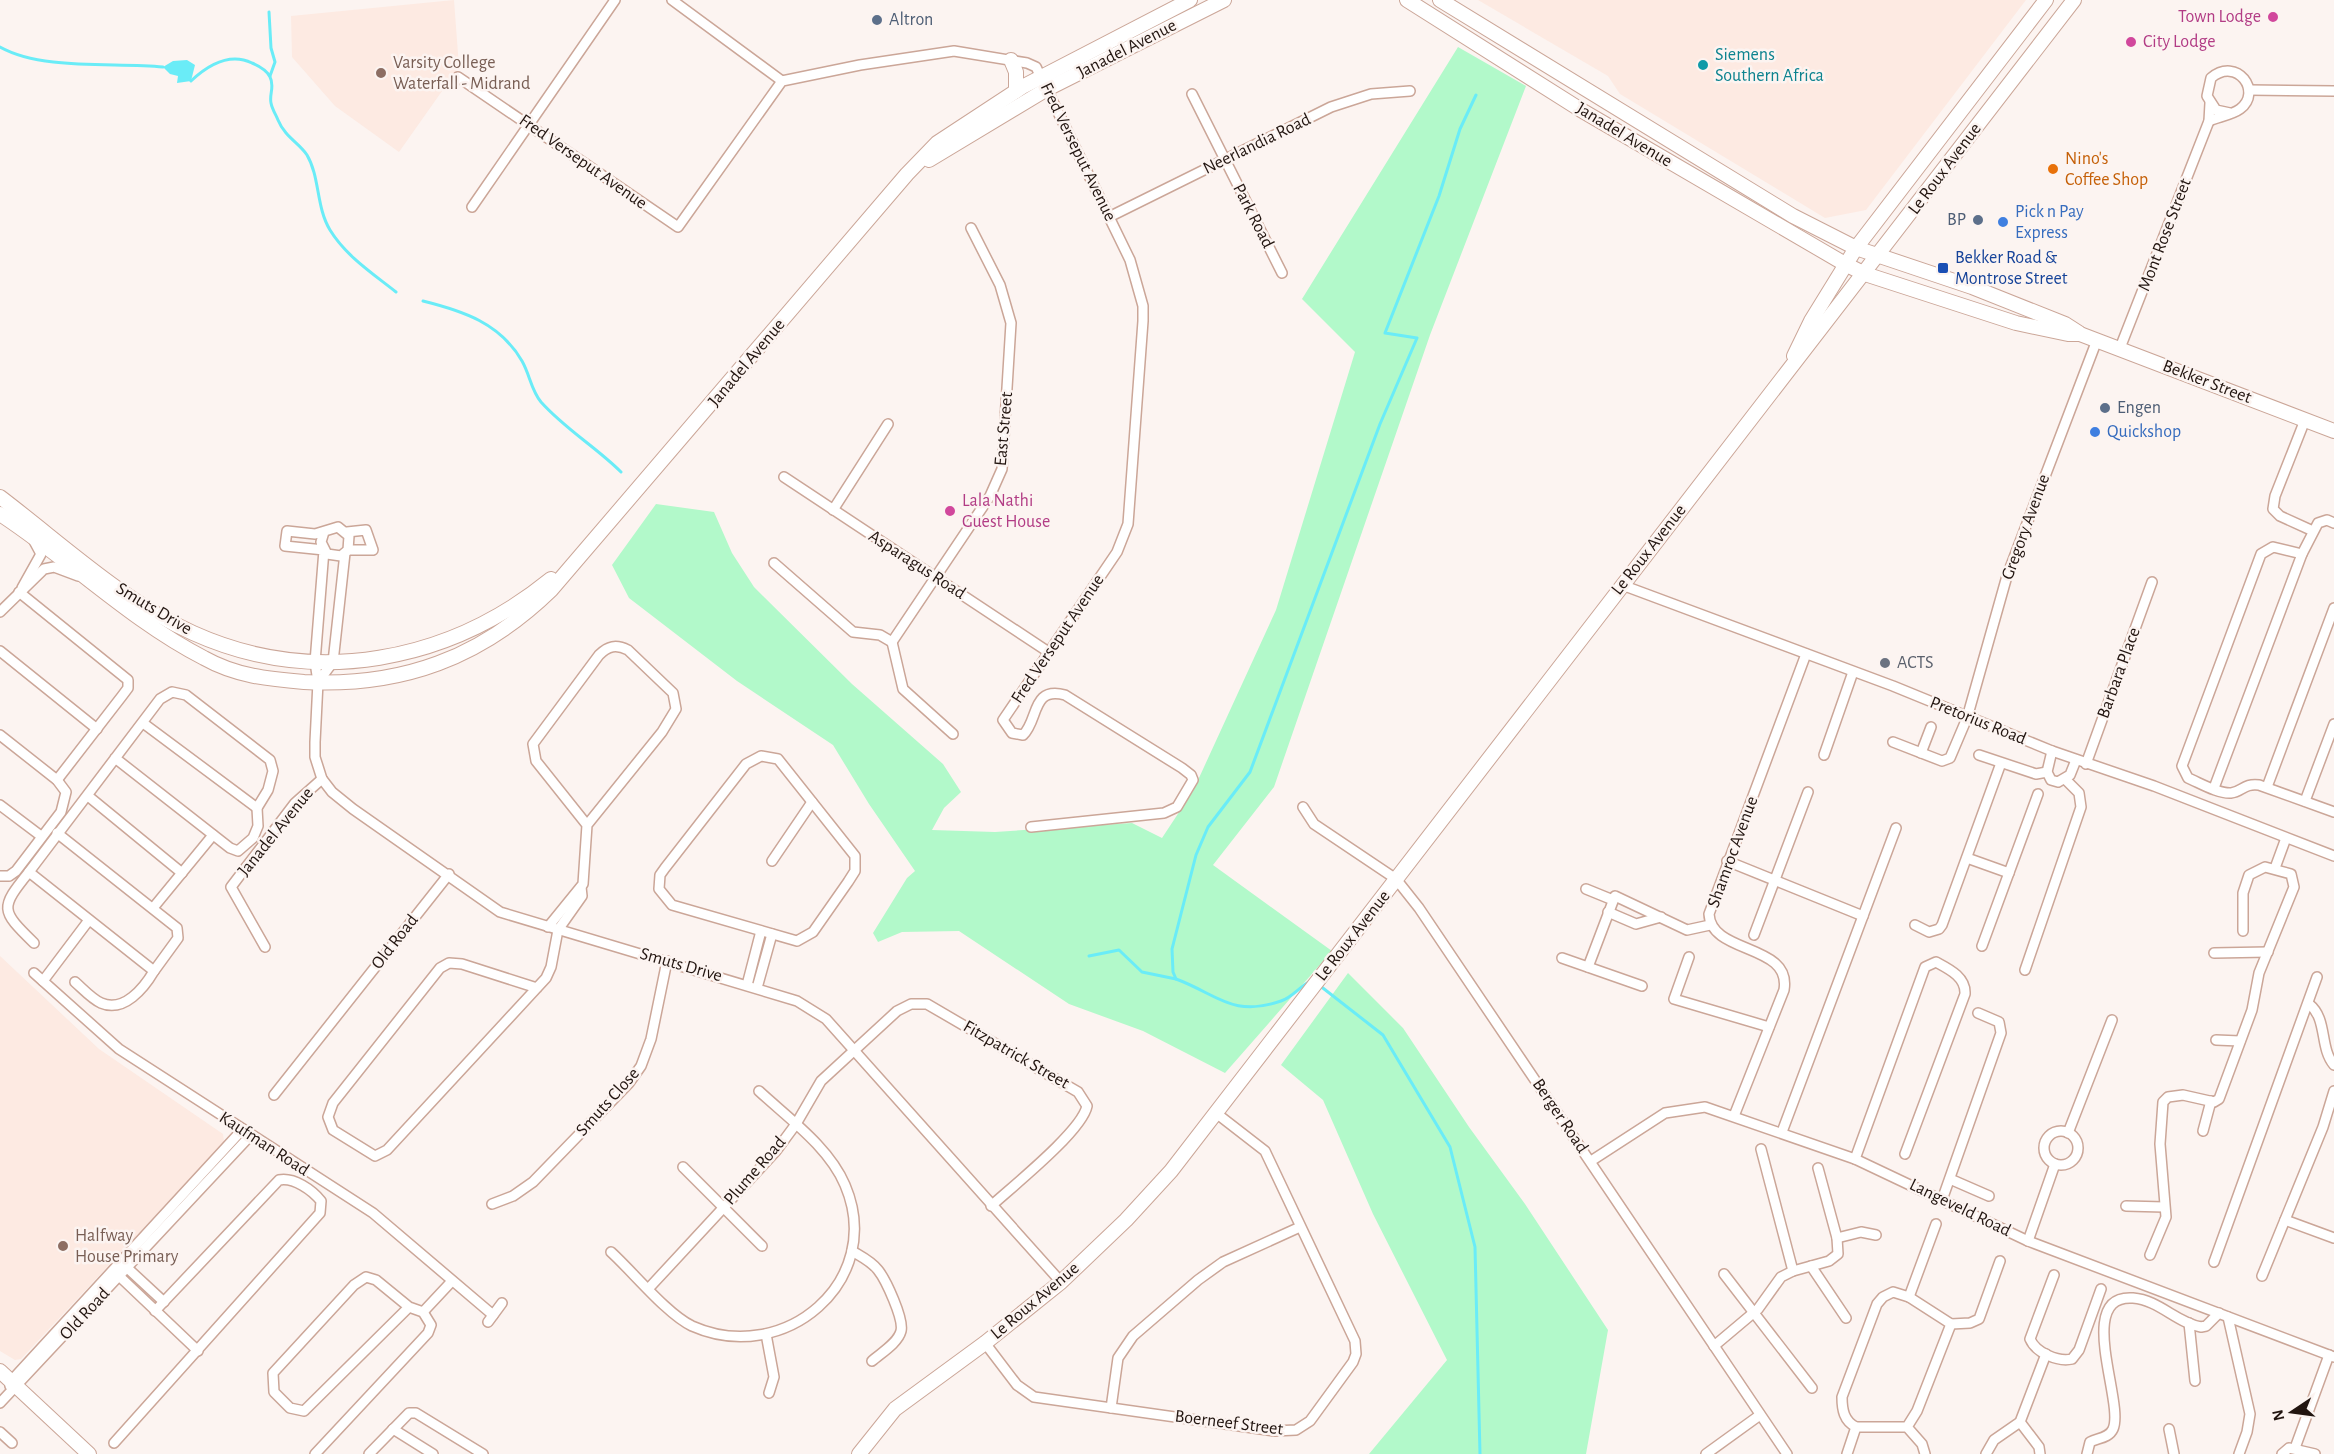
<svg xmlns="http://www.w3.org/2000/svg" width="2334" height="1454" viewBox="0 0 2334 1454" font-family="'Alegreya Sans',sans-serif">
	<rect width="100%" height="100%" fill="#fcf4f1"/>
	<!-- built -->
	<g fill="#fdeae2">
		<path d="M454,0l5,67 -60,85 -64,-46 -43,-49 -1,-41z"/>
		<path d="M1478,0h548l-160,210 -41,8 -205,-124 -12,-18z"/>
		<path d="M0,956l99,93 124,85 1,8 -203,217 -6,1 -15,-9z"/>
	</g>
	<!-- green -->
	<g fill="#b2f9ca">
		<path d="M1458,47l68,39 -96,249 -156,452 -61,78 119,86 -107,122 -82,-42 -74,-27 -110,-73 -57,1 -24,10 -5,-9 34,-55 8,-7 -46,-67 -36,-59 -96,-64 -108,-83 -17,-33 44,-61 58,8 18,41 22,34 98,97 91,80 18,28 -17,16 -12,22 63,2 137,-9 30,15 31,-47 83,-181 79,-258 -53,-53z"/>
		<path d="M1348,973l55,55 66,99 56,77 83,126 -22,124h-217l78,-94 -74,-146 -50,-114 -42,-35z"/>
	</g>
	<!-- water -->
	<path fill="#6aecf7" d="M187,60l8,5 -4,16 -14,2 1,-7 -8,-2 -7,-7 10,-6z"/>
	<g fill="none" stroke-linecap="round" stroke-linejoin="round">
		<!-- stream -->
		<g stroke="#6aecf7" stroke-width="3">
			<path d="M269,12l2,36 4,14 -5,14"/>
			<path d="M0,47c43,24 114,15 163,20"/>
			<path d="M191,81c17,-16 38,-29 61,-18 7,3 15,7 18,14 5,9 -1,17 1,26 1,6 5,12 7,17 7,17 21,23 29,35 13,22 9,52 23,75 16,26 42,43 66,62"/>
			<path d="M423,301c40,10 77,22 99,60 8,14 9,29 19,41 24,27 55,45 80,70"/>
			<path d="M1089,956l30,-6 23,22 34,7"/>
			<path d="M1312,980c-12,6 -19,17 -31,21 -49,17 -64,-7 -105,-22l-3,-7 -1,-23 24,-94 12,-28 42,-55 130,-348 37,-86 -32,-5 54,-137 21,-67 16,-34"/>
			<path d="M1319,985l64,50 67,112 25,100 5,207"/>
		</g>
		<!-- street casing -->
		<g stroke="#cba698" stroke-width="12">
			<g id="street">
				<path d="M672,0l110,81"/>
				<path d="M458,77l220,150 104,-146 78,-16 94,-14 73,12 9,4 94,193 13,46v15l-15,203 -11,28 -114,168 9,13 11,2c16,-15 8,-49 42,-40l117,73 9,7 2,5 -16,27 -13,6 -133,14"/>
				<path d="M2249,90l85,1"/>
				<path d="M1192,94l90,179"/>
				<path d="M2209,121c9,-4 23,-6 31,-12 23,-17 -3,-53 -29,-31l-4,18 9,14 14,3"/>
				<path d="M472,207l143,-207"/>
				<path d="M1109,217l222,-110 40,-13 39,-3"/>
				<path d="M2120,348l89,-227 1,-18"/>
				<path d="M2305,420l-30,76 -2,13 7,7 33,15"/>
				<path d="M784,477l266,176"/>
				<path d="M833,510l55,-86"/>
				<path d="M324,532l-3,10 6,12 14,2 7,-6 1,-14 -11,-9 -23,7 -28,-3 -2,15 39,4 -9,112 3,20 -3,60v15l7,22 10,13 21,17 147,103 297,89 29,18 235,263"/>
				<path d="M347,532l19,-2 7,20h-25"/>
				<path d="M2302,554l-29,-7 -12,7 -79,212 6,12c12,5 30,16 43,15 11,-1 13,-10 28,-8l75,27"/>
				<path d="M774,563l79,69 27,3 12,7"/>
				<path d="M1622,585l271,101 159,65 102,35 180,70"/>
				<path d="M22,588l19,-34 -7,-13"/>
				<path d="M19,592l109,88v8l-6,8 -65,84"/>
				<path d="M0,612l44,-43 10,-2 24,9"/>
				<path d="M892,642l98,-146 12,-27 9,-146 -11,-38 -29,-57"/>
				<path d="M892,642l11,47 50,45"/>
				<path d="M0,651l97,78"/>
				<path d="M318,682l15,-20 12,-109"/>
				<path d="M143,723l114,85"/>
				<path d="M0,735l57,45 9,12 -5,20 -45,59 -7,5h-9"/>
				<path d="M1893,742l49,19 8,-3 17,-40 40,-142 90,-236"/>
				<path d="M2052,751l-5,21 4,8 7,2 12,-7 6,-15"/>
				<path d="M1921,753l10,-26"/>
				<path d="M1824,755l29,-83"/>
				<path d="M1979,755l57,19 11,-2"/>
				<path d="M761,756l17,3 77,97v15l-7,11 -35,50 -16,9 -125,-36 -13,-16 1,-14 5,-7 81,-104z"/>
				<path d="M2086,764l66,-182"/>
				<path d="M2267,787l67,-179"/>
				<path d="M2214,788l88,-234 16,-31 9,-3 7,3"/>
				<path d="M88,796l94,77"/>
				<path d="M2305,801l29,-77"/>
				<path d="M0,805l41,31"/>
				<path d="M1303,807l11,17 82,55 23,29 368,546"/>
				<path d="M57,833l120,95 1,10 -24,33"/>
				<path d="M1967,858l42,15"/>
				<path d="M772,861l40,-59"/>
				<path d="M1727,861l136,55"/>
				<path d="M2275,868l11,-30"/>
				<path d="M29,872l131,-173 12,-7 14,3 84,65 3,11 -5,19 -11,18 1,18 -5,12 -15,13 -8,-3 -115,-90"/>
				<path d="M1586,889l27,11"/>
				<path d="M153,908l60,-73"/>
				<path d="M1608,912l28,12 25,-7"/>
				<path d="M1915,925l14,7 10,-3 3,-4 59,-162"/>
				<path d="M548,927l35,-43 4,-59 75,-93 14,-23 -3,-16 -45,-43c-12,-6 -20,-4 -29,5l-66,89 3,17 51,64"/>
				<path d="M1754,935l54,-143"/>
				<path d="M34,943c-34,-33 -34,-35 -5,-71l125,99c-10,17 -30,42 -53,32 -9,-4 -18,-14 -26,-21"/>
				<path d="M1982,946l56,-152"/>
				<path d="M265,947l-34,-60 64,-84 27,-24"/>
				<path d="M2214,953l54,-1"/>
				<path d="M1689,957l-15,42 95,28"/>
				<path d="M1562,958l80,28"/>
				<path d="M1588,967l27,-71 72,34 23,-5"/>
				<path d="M2025,970l56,-163 -2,-14 -14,-14"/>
				<path d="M34,973l85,76 254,164 120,102"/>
				<path d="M43,981l46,-61"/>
				<path d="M747,985l14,-54"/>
				<path d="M537,988l-75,-24 -13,-1 -9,5 -107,135 -5,14 5,13 42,26 12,-6 159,-172 5,-11 7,-37 24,-34 -1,-9"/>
				<path d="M757,988l15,-54"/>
				<path d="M2309,1004c19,15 10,43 25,61"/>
				<path d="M2216,1040l24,1"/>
				<path d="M274,1095l175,-221"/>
				<path d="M1734,1116l50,-126c8,-47 -73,-35 -75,-76l97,-260"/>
				<path d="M2203,1131l8,-30"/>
				<circle cx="2061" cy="1148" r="17"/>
				<path d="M1782,1132l114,-304"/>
				<path d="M2068,1133l44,-113"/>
				<path d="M1761,1149l32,122"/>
				<path d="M1855,1159l70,-192 11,-5c13,7 30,15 29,32l-60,160"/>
				<path d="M1591,1161l74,-48 40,-6 150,52 173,82 306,116"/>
				<path d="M683,1167l79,79"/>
				<path d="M1950,1179l39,17"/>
				<path d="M1942,1200l59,-167 -2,-11 -21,-9"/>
				<path d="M492,1204l21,-8 20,-14 96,-99 12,-17 10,-27 16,-78"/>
				<path d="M2126,1206l38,1"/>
				<path d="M2285,1220l49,18"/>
				<path d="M1837,1238l24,-6 15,3"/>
				<path d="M2028,1241l27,-77"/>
				<path d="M852,1251c10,6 19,10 26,19 8,10 26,49 23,61 -3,12 -20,22 -29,30"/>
				<path d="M611,1252c22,20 56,62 81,74 92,41 194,-45 153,-141 -16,-38 -57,-67 -86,-94"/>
				<path d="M2150,1255l16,-38 -6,-73 3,-42 5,-5 15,-2 31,7 5,-3 33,-89 7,-37 35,-86 -3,-13 -26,-7 -16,8 -6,18v38"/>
				<path d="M2214,1262l103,-285"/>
				<path d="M123,1264l41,38"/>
				<path d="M1811,1266l35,52"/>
				<path d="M117,1274l81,77"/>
				<path d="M1724,1274l88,114"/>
				<path d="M2054,1275l-24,64c6,14 28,23 42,20l7,-9 22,-61"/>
				<path d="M2262,1276l61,-149 11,-36"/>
				<path d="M649,1288l127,-137 20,-27 25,-43 76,-70 14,-7h16l151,88 9,14c-5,25 -74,80 -96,100"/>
				<path d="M1909,1297l27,-73"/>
				<path d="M423,1312l29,-31"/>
				<path d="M2228,1317l22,97 -3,18 -8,22"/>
				<path d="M488,1322l14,-19"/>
				<path d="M2189,1323l6,58"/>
				<path d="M1951,1324l19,-1 9,-4 21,-58"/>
				<path d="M766,1334l8,43 -5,16"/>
				<path d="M985,1343l32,42 17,12 240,34 22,-1 14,-9 43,-59 3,-8 -1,-13 -90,-190 -49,-38"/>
				<path d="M1714,1346l44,-37 23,-32 12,-6 36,-10 9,-7 -1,-16 -19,-70"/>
				<path d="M10,1386l1,-5 231,-251"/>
				<path d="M0,1403l250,-267"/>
				<path d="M1111,1408l7,-50 15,-22 65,-56 25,-18 77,-35"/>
				<path d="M2020,1422l19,25 1,7"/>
				<path d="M1907,1427l10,-16 34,-87 -42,-27 -16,-5 -10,5 -6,7 -35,93c0,13 2,24 14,30h51l15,17 3,10"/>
				<path d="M393,1429l40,25"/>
				<path d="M2169,1429l5,25"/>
				<path d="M0,1432l12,11"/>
				<path d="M114,1443l206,-230 1,-12c-9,-11 -27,-24 -42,-21l-124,131"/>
				<path d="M2295,1448l34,-93"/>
				<path d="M315,1454l113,-121 3,-8 -8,-13 -14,-5 -33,-27 -10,-3 -12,8 -81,88 1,19 16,16 14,3 105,-104"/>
				<path d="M369,1454l40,-41h7l67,41"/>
				<path d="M1706,1454l54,-39"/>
				<path d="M1847,1454l9,-27"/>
				<path d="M1986,1454l8,-14 26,-18 26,-68"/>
				<path d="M2087,1454l3,-12c8,-4 19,-4 23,-13 12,-26 -39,-135 20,-131 26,2 44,25 68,29l5,-1 13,-13"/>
				<path d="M2282,1454l7,-6 26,6"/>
			</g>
		</g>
		<!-- secondary casing -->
		<g stroke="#cba698" stroke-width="16">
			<g id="secondary">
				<path d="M1407,0l174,110 264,154 20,10 151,49 52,11h12l254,97"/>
				<path d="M1440,0l353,216 63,32 116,39 93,37 14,9"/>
				<path d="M1011,60l5,12v19"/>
				<path d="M929,160l118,-71 177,-89"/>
				<path d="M1794,356l17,-35 45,-73 190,-248"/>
				<path d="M0,497c62,47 122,104 193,136 122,55 256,29 358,-54"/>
				<path d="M0,514c69,45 130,106 204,144 32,18 64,21 100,24 98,5 177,-24 247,-92l356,-416 30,-31 87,-57 166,-86"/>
				<path d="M0,1371l89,83"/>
				<path d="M859,1454l36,-45 90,-66 76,-61 65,-62 45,-49 903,-1171"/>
			</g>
		</g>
		<!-- street -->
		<use href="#street" stroke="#fff" stroke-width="9"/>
		<!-- secondary -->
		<use href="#secondary" stroke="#fff" stroke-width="14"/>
	</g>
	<!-- markers -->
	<g fill="#d1479c" stroke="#fcf4f1" stroke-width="2">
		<circle cx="2273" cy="17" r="6"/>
		<circle cx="2131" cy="42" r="6"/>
		<circle cx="950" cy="511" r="6"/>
	</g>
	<g fill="#5c6f8a" stroke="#fcf4f1" stroke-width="2">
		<circle cx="877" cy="20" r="6"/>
		<circle cx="1978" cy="220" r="6"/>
		<circle cx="2105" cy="408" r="6"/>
	</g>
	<circle fill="#0f9aa8" stroke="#fcf4f1" stroke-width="2" cx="1703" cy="65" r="6"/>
	<g fill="#8d6e63" stroke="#fcf4f1" stroke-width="2">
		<circle cx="381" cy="73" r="6"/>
		<circle cx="63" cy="1246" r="6"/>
	</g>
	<circle fill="#e8710a" stroke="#fcf4f1" stroke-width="2" cx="2053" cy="169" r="6"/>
	<g fill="#3f7fe0" stroke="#fcf4f1" stroke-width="2">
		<circle cx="2003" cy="222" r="6"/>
		<circle cx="2095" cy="432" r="6"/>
	</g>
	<rect fill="#1a4fb4" stroke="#fcf4f1" stroke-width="2" x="1937" y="262" width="12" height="12" rx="3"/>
	<circle fill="#6b7280" stroke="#fcf4f1" stroke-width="2" cx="1885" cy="663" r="6"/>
	<g text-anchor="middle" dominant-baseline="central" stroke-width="5" stroke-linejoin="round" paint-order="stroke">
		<!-- hotel labels -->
		<g font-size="18" fill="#b23c85" stroke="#fcf4f1" text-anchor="start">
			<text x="2261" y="17" text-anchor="end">Town Lodge</text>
			<text x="2143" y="42">City Lodge</text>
			<text x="962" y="501">Lala Nathi<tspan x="962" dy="21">Guest House</tspan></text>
		</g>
		<!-- service labels -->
		<g font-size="18" fill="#4e5e75" stroke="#fcf4f1" text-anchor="start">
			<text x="889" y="20">Altron</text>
			<text x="1966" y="220" text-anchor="end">BP</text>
			<text x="2117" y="408">Engen</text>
		</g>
		<!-- street labels -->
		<g font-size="18" fill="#221510" stroke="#fcf4f1">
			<text transform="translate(1127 49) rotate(-27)">Janadel Avenue</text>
			<text transform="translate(1624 135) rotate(31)">Janadel Avenue</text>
			<text transform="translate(1257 144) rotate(-26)">Neerlandia Road</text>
			<text transform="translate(1078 152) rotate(64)">Fred Verseput Avenue</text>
			<text transform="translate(583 162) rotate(35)">Fred Verseput Avenue</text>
			<text transform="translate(1945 169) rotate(-53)">Le Roux Avenue</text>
			<text transform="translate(1253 216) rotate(63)">Park Road</text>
			<text transform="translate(2165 235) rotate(-69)">Mont Rose Street</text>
			<text transform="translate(747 363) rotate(-50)">Janadel Avenue</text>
			<text transform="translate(2207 382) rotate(21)">Bekker Street</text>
			<text transform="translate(1004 429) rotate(-85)">East Street</text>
			<text transform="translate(2026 527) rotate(-70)">Gregory Avenue</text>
			<text transform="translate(1649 550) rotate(-52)">Le Roux Avenue</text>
			<text transform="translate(917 565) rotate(33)">Asparagus Road</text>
			<text transform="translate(154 609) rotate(31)">Smuts Drive</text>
			<text transform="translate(1058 639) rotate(-56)">Fred Verseput Avenue</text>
			<text transform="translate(2119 673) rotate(-70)">Barbara Place</text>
			<text transform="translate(1978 721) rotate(22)">Pretorius Road</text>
			<text transform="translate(276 832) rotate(-51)">Janadel Avenue</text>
			<text transform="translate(1733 852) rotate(-70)">Shamroc Avenue</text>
			<text transform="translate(1353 936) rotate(-52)">Le Roux Avenue</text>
			<text transform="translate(395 942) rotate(-52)">Old Road</text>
			<text transform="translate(681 965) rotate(16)">Smuts Drive</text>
			<text transform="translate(1016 1055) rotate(30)">Fitzpatrick Street</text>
			<text transform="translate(608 1102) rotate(-48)">Smuts Close</text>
			<text transform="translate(1560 1116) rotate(56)">Berger Road</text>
			<text transform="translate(264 1144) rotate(33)">Kaufman Road</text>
			<text transform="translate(755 1171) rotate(-49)">Plume Road</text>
			<text transform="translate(1960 1208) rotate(26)">Langeveld Road</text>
			<text transform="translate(1035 1301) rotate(-40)">Le Roux Avenue</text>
			<text transform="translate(85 1314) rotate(-47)">Old Road</text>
			<text transform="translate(1229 1423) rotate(7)">Boerneef Street</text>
		</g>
		<!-- culture labels -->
		<g font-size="18" fill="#0d838f" stroke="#fcf4f1" text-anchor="start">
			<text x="1715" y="55">Siemens<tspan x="1715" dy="21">Southern Africa</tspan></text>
		</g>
		<!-- education labels -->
		<g font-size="18" fill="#785e54" stroke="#fcf4f1" text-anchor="start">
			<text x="393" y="63">Varsity College<tspan x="393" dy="21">Waterfall - Midrand</tspan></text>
			<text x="75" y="1236">Halfway<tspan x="75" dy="21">House Primary</tspan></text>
		</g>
		<!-- food labels -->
		<g font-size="18" fill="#c56008" stroke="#fcf4f1" text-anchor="start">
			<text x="2065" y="159">Nino's<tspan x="2065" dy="21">Coffee Shop</tspan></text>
		</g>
		<!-- shop labels -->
		<g font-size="18" fill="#366cbe" stroke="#fcf4f1" text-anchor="start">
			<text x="2015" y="212">Pick n Pay<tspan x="2015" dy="21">Express</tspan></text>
			<text x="2107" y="432">Quickshop</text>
		</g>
		<!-- transit labels -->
		<g font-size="18" fill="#164399" stroke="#fcf4f1" text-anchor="start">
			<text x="1955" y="258">Bekker Road &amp;<tspan x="1955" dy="21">Montrose Street</tspan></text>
		</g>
		<!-- worship labels -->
		<g font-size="18" fill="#5b616d" stroke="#fcf4f1" text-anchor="start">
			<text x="1897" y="663">ACTS</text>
		</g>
	</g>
	<!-- north arrow -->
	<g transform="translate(2292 1412) rotate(257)" stroke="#fcf4f1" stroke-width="4.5" paint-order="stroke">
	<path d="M0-4.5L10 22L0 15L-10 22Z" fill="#221510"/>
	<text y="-9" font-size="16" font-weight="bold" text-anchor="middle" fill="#221510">N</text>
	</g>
</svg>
